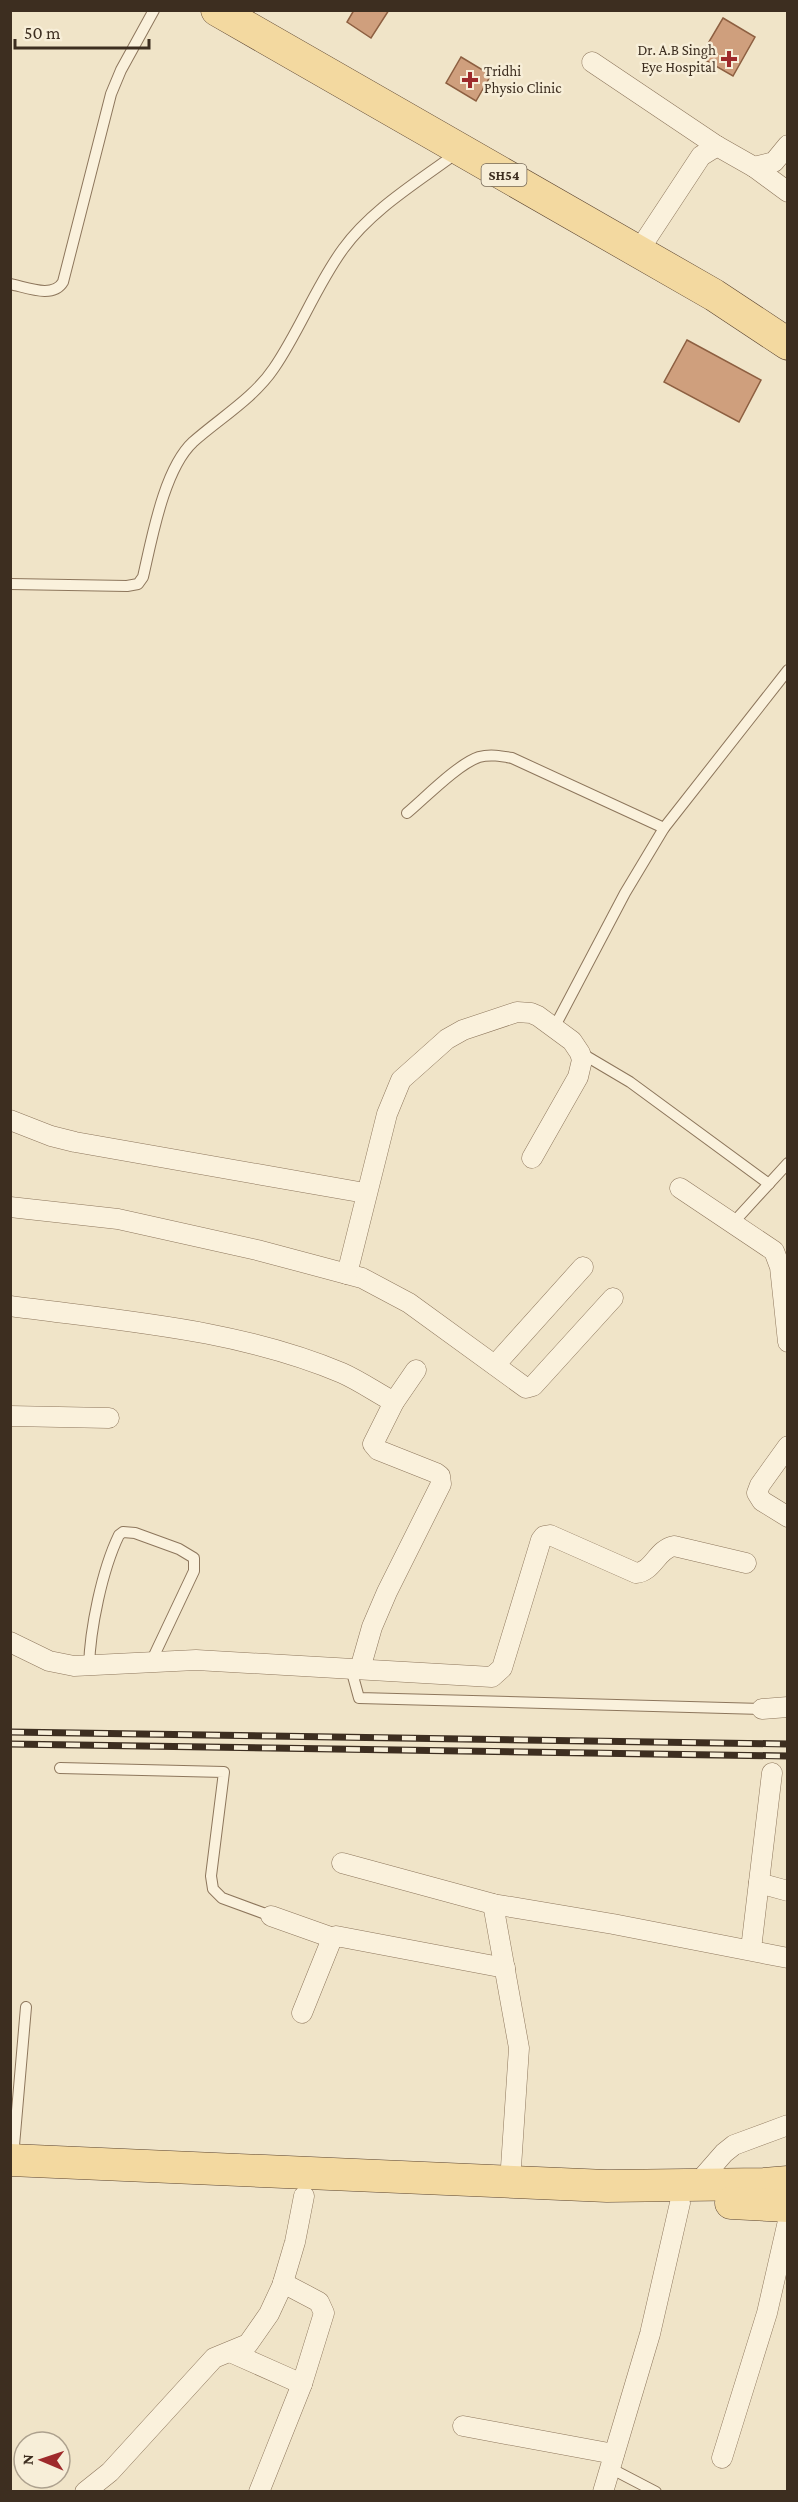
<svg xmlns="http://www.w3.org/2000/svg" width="798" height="2502" viewBox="0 0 798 2502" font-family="'Crimson Pro',serif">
	<rect width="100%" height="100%" fill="#f0e4c8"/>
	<!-- building -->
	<g fill="#cf9f7d" stroke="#8d5f41" stroke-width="1.5">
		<path d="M354,10h35l-18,28 -24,-16z"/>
		<path d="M723,18l32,19 -22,39 -33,-19z"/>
		<path d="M461,57l30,18 -15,26 -30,-18z"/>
		<path d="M687,340l74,40 -22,42 -75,-40z"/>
	</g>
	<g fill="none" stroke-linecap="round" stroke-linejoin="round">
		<!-- service casing -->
		<g stroke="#8d765c" stroke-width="12">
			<g id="service">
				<path d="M10,284c16,3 43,15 53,-2l48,-188 10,-24 33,-60"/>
				<path d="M10,584l117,2 11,-2 5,-7c9,-39 21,-108 50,-135 27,-24 61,-44 81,-74 26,-38 42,-82 69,-119 29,-40 75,-67 115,-97"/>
				<path d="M407,813c19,-16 51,-49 72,-56 11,-3 22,-1 33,1l152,70"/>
				<path d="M554,1028l71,-135 39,-65 124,-158"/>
				<path d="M581,1053l49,29 139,102"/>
				<path d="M733,1223l55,-60"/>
				<path d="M89,1667c1,-38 13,-97 30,-132l4,-3 12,1 44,16 15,9v13l-43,91"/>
				<path d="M351,1669l8,29 403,11"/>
				<path d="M60,1768l164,4 -13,104 2,13 9,9 49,18"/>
				<path d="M13,2157l13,-150"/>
				<path d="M610,2468l46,24"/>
			</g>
		</g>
		<!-- minor casing -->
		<g stroke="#8d765c" stroke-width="21">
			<g id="minor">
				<path d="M592,62l125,84"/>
				<path d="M754,167l34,25"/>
				<path d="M647,238l54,-82 16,-10 37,21 20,-5 14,-17"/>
				<path d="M10,1120l41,16 24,6 290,51"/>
				<path d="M680,1188l94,63 6,16 8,75"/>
				<path d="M10,1207l108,12 139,31 105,28 47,25 117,85 7,-2 80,-88"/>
				<path d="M347,1274l40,-160 14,-34 46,-41 16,-9 54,-18 14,1 7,3 34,25 8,12 2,7 -4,17 -46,81"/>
				<path d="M10,1306c111,15 228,23 332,67 18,8 35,20 52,29"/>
				<path d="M495,1365l88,-98"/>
				<path d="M10,1416l99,2"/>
				<path d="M788,1446l-28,39 -3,8 5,8 26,16"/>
				<path d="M10,1642l39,19 25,5 122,-6 296,17 10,-9 39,-128 3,-4 6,-1 86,38c17,-1 21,-24 38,-27l72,17"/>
				<path d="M360,1669l12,-42 15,-35 54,-108 -1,-8 -4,-3 -58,-23 -5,-6 21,-42 22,-32"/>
				<path d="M762,1709l26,-2"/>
				<path d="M342,1863l151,41 120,20 175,34"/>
				<path d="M759,1883l29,8"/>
				<path d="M493,1904l26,144 -9,134"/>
				<path d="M271,1916l62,22"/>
				<path d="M751,1949l21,-176"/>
				<path d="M302,2013l29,-72 5,-5 169,32"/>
				<path d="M696,2185l28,-32 10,-8 54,-20"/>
				<path d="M230,2352l72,32"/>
				<path d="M463,2426l151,28"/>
				<path d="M722,2458l45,-145 21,-92"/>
				<path d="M85,2492l25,-20 104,-114 34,-14 21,-30 13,-28 13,-44 9,-46"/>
				<path d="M259,2492l43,-108 22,-71 -5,-11 -36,-19"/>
				<path d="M603,2492l47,-158 30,-131"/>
			</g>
		</g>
		<!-- primary casing -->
		<g stroke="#5b4430" stroke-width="33">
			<g id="primary">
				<path d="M217,10l497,285 74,49"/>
				<path d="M10,2160l597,26 157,-2 24,-2"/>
				<path d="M731,2203l57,3"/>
			</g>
		</g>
		<!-- service -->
		<use href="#service" stroke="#faf1dc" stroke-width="10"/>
		<!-- minor -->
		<use href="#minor" stroke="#faf1dc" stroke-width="20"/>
		<!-- primary -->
		<use href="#primary" stroke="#f3d9a0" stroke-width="32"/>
		<!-- rail casing -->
		<g stroke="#3d2e20" stroke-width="7">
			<g id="rail">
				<path d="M10,1732l778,12"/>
				<path d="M10,1744l778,12"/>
			</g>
		</g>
		<!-- rail -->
		<use href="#rail" stroke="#f7eed8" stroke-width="4.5" stroke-dasharray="14" stroke-linecap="butt"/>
	</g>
	<!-- markers -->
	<g fill="#9e2a2b" stroke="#f7eed8" stroke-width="2">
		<path d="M726 50h6v6h6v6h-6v6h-6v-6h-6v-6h6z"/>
		<path d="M467 71h6v6h6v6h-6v6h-6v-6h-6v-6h6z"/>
	</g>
	<g text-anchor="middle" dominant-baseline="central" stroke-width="5" stroke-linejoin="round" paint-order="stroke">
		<!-- shield labels -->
		<rect fill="#f7eed8" stroke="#756857" stroke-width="1.5" x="481.5" y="164" width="45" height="22" rx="4.5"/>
		<g font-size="14" font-weight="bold" fill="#3d2e20">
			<text x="504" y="175">SH54</text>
		</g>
		<!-- poi labels -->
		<g font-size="15" fill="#3d2e20" stroke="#f7eed8" text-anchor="end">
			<text x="716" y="50">Dr. A.B Singh<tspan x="716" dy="17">Eye Hospital</tspan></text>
			<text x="484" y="71" text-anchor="start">Tridhi<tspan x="484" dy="17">Physio Clinic</tspan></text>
		</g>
	</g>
	<!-- border -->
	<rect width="798" height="2502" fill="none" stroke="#3d2e20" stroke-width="24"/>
	<!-- north arrow -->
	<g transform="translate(42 2460) rotate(272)"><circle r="28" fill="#f7eed8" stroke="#ada18e" stroke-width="1.5"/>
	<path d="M0-4.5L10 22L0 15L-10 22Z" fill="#9e2a2b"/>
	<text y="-9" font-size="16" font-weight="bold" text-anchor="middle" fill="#3d2e20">N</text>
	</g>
	<!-- scale -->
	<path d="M15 39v9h134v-9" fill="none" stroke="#3d2e20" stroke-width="3"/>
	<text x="24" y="39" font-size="18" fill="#3d2e20" stroke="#f7eed8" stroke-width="4.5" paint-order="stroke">50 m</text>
</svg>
